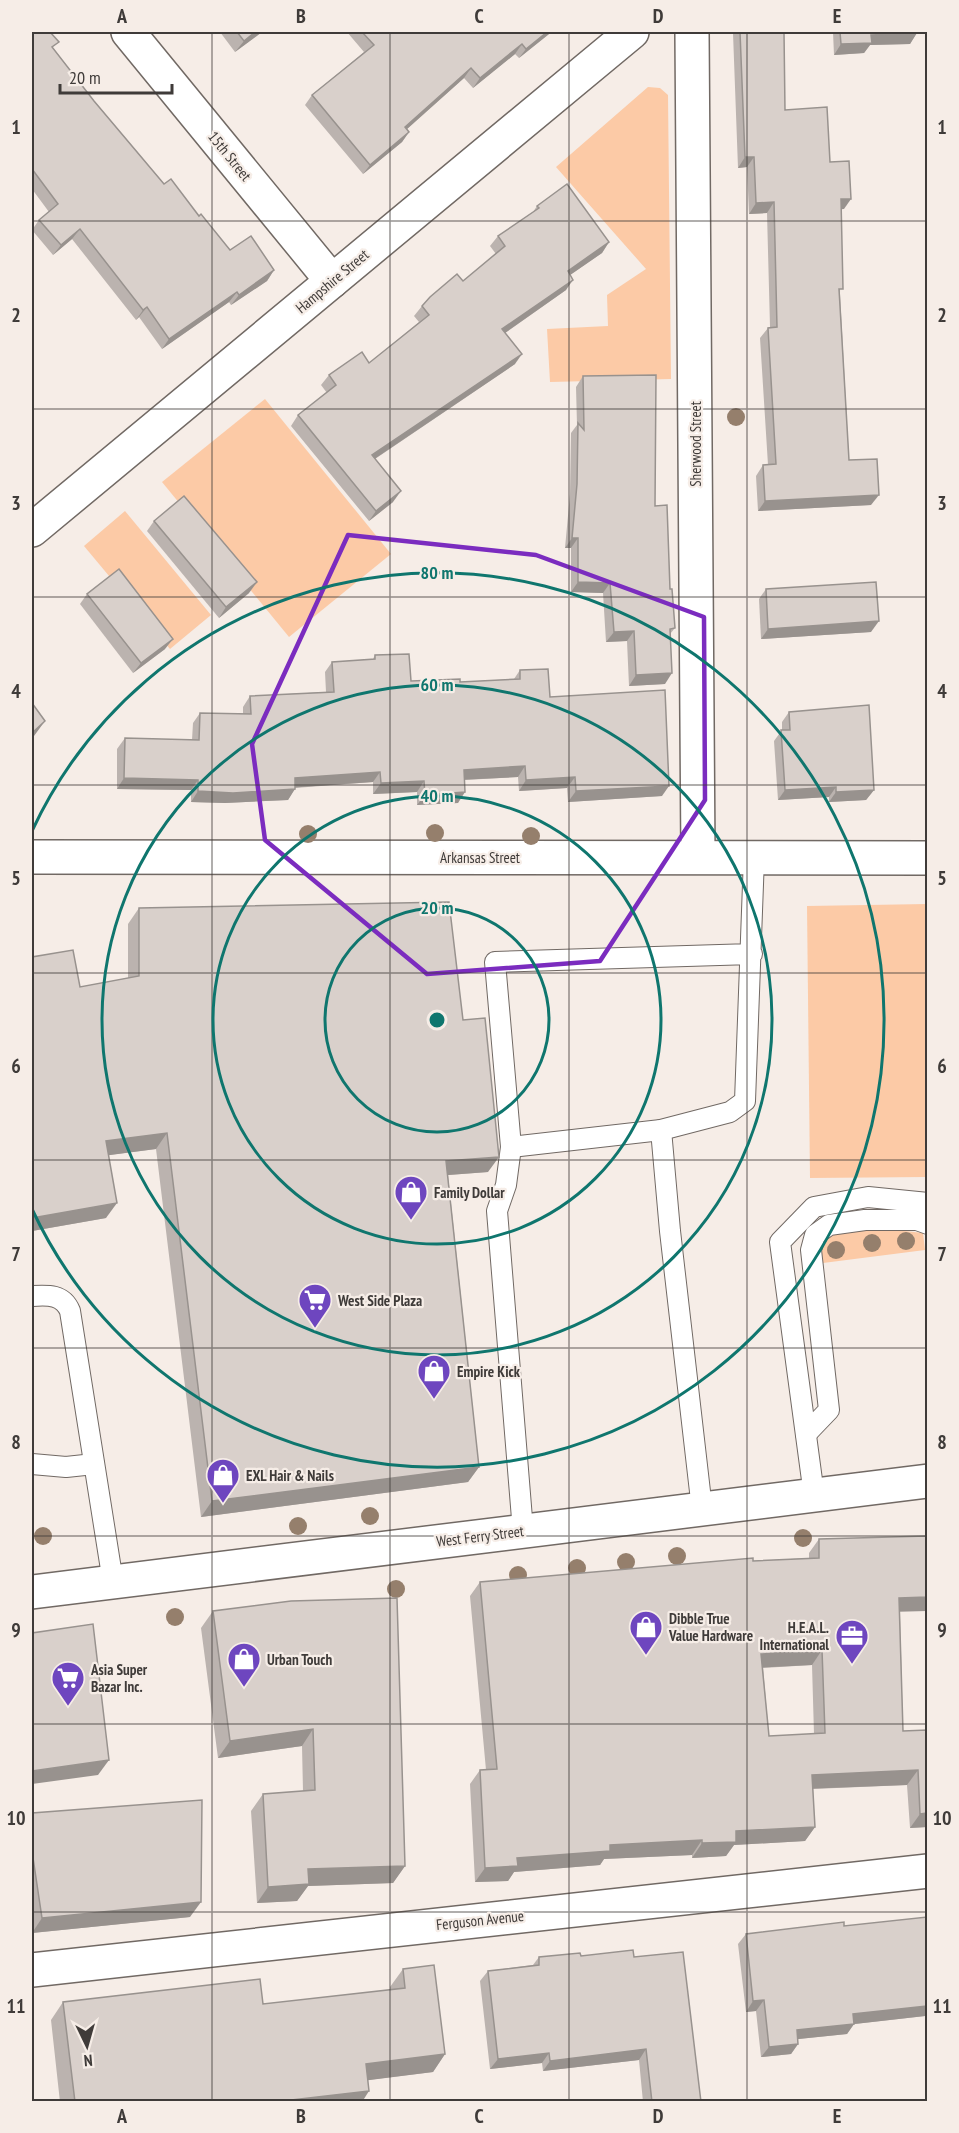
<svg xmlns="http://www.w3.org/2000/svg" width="959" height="2133" viewBox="0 0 959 2133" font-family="'PT Sans Narrow',sans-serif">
	<rect width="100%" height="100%" fill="#f6ede7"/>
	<!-- green -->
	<g fill="#fccaa6">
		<path d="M648,87l12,1 8,7 3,284 -121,3 -3,-53 61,-3 -1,-31 39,-26 -90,-102z"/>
		<path d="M265,399l126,155 -102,83 -127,-155z"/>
		<path d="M125,511l86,104 -41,34 -86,-103z"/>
		<path d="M927,904v273l-117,1 -3,-272z"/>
		<path d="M879,1228l44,5 2,17 -102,13 -2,-17c16,-20 34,-16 58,-18z"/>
	</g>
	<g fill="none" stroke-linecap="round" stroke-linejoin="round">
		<!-- lane casing -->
		<g stroke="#716964" stroke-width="22">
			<g id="lane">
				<path d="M752,954l-257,8 16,185 150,-17 69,-18 15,-11 9,-244"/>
				<path d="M661,1130l9,101 32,278"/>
				<path d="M511,1147l-5,38 -9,26 26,320"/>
				<path d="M32,1296c16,-1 31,-2 38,15l43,271"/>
				<path d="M806,1434l23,-24 -18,-160 4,-15 14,-10 36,-5h52l11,4"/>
				<path d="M32,1464l34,3 28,-3"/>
				<path d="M814,1495l-34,-253 34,-35 54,-10 60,6"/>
			</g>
		</g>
		<!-- street casing -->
		<g stroke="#716964" stroke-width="36">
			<g id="street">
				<path d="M128,32l204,249"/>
				<path d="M692,32l6,825"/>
				<path d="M32,530l600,-498"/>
				<path d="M32,857l896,1"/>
				<path d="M32,1970l896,-99"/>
			</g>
		</g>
		<!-- secondary casing -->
		<g stroke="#716964" stroke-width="36">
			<path id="secondary" d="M32,1592l896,-111"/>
		</g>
		<!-- lane -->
		<use href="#lane" stroke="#fff" stroke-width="20"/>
		<!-- street -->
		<use href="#street" stroke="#fff" stroke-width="33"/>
		<!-- secondary -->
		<use href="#secondary" stroke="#fff" stroke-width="33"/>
	</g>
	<!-- trees -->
	<g fill="#957f6c">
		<circle cx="736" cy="417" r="9"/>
		<circle cx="435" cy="833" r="9"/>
		<circle cx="308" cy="834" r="9"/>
		<circle cx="531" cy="836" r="9"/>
		<circle cx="906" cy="1241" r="9"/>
		<circle cx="872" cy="1243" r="9"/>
		<circle cx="836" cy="1250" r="9"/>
		<circle cx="370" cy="1516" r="9"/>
		<circle cx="298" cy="1526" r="9"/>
		<circle cx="43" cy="1536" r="9"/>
		<circle cx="803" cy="1538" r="9"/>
		<circle cx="677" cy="1556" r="9"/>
		<circle cx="626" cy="1562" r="9"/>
		<circle cx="577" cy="1568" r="9"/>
		<circle cx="518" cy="1575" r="9"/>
		<circle cx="396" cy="1589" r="9"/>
		<circle cx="175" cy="1617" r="9"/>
	</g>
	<!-- wall -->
	<g fill="#bbb3af" fill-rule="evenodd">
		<path d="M32,32l22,17 40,52 70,83 35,32 31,34 44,20 -7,11 -36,24 -2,-3 -67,47 -23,-32 -3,3 -64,-81 -19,16 -21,-25 7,-10 10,-8 -17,-23z"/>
		<path d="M220,32h42l-27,20z"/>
		<path d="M347,32h204l-2,2 -30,24 -4,-4 -42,34 -9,-10 -58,52 3,2 -7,10 -39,32 -58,-69 7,-10 52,-43z"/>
		<path d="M734,32h50l1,78 45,52 14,47h-3l-1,85 9,166 22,45 -113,6 -2,-35 7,-11h5l-8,-127 8,-10 2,-1 -3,-114 -18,1 -2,-47 -9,1 -5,-135z"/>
		<path d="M833,32h84l-7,12 -40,1 -6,8 -30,2z"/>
		<path d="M537,206l72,36 -7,11 -32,22 -4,15 -61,43 10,31 -140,95 18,43 -24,19 -78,-95 7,-11 29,-22 -6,-8 8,-10 40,-12 50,-41 -5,-6 8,-10 41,-25 33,-27 -6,-8 8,-10 35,-24z"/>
		<path d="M583,376l72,130 15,83 5,39 -5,6 -5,50 -36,2 -2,-45 -21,1 -3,-49 -32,-1v-44h-6l5,-54 1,-61 6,-8 -1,-38z"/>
		<path d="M154,521l95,72 -30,25 -72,-87z"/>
		<path d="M766,589l105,43 -110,7 -2,-40z"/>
		<path d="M87,594l78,55 -32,24 -53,-69z"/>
		<path d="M375,655l36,26 49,1 54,-3 6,-9 142,126 -94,6 -1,-14 -48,3 -1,-14 -53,3 -7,23 -41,2v-13l-44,2v-12l-78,6 -7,12 -63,3 -34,-1v-12l-74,-1v-40l8,-11 67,2 1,-17 7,-10 43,1v-7l7,-11 76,-4 -1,-20 7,-10 41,-3z"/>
		<path d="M789,712l85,78 -8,10 -37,2v-5l-51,3 -4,-59 8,-11v-8z"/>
		<path d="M139,908l324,112 25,152 -40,3 31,292 -11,15 -267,35 -45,-368 -47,6 -3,63 -74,13v-274l48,30 48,-9v-54z"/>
		<path d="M819,1539l81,73 3,119 24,-1v97l-17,1 -3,-43 -94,4 2,38 -10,14 -71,4 -8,11 -34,2v-3l-88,4 -4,6 -86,7 -6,9 -33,1 -5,-98 10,-14h6l-16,-174 10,-14 273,-21 56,-3v-5zM812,1665l2,69 -45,2 -6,-68z"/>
		<path d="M291,1601l114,265 -12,17 -85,3 -11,15 -40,2 -6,-92 12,-17 40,-3 -1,-45 -84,12 -17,-130 12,-17z"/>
		<path d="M32,1813l158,104 -158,16z"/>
		<path d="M844,1926l81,90 -71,8 -7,10 -49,5v5l-7,10 -30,3 -5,-46 -10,1 -8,-68 8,-10z"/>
		<path d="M581,1956l53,1 67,145h-58l-4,-42 -96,11 -1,-8 -52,6 -10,-88 8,-10 45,-6 6,-8z"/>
		<path d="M403,1969l42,85 -12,18 -65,8 -6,22h-302l-9,-82 12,-18 200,2 127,-14v-3z"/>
	</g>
	<!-- shaded-wall -->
	<g fill="#98928e">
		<path d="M255,32h7l-27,20 9,-11z"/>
		<path d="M547,32h4l-2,2 -30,24 7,-9z"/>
		<path d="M917,33l-7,11 -40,1 -6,8 -30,2 7,-11 30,-9z"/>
		<path d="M522,44l-7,10 -42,34 7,-10z"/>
		<path d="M471,68l-7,10 -66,59 7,-10z"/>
		<path d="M409,132l-7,10 -39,32 7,-9z"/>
		<path d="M745,157h9l-7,10 -9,1z"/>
		<path d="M841,199h10l-7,10 -11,1z"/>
		<path d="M774,202l-7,11 -18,1 7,-11z"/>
		<path d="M80,229l-8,10 -19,16 8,-10z"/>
		<path d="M609,242l-7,11 -42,29 8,-11z"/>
		<path d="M274,270l-7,11 -36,24 8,-10z"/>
		<path d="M573,280l-7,10 -71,50 7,-11z"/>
		<path d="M237,292l-8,10 -67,47 7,-10z"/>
		<path d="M147,307l-8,10 -3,3 7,-10z"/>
		<path d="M522,354l-7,10 -151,102 8,-11z"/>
		<path d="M401,491l-8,11 -24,19 7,-10z"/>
		<path d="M879,495l-8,10 -113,6 7,-10z"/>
		<path d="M572,538h6l-7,10h-6z"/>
		<path d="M257,582l-8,11 -30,25 7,-11z"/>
		<path d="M578,582l32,1 -7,10 -32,-1z"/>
		<path d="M879,621l-8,11 -110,7 7,-10z"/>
		<path d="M634,631l-7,10 -21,1 8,-10z"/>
		<path d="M173,639l-8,10 -32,24 8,-10z"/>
		<path d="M672,673l-7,11 -36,2 7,-11z"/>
		<path d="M45,721l-11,15 -2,3v-6z"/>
		<path d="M525,766l-7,11 -61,3 7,-10z"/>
		<path d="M380,772l-7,10 -86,6 8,-10z"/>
		<path d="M575,777l-8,11 -48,3 7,-11z"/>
		<path d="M124,778l74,2 -7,10 -74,-1z"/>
		<path d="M424,781l-7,11 -44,2 8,-11z"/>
		<path d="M669,786l-7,10 -94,6 8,-11z"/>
		<path d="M836,787l-7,10 -51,3 7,-10z"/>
		<path d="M295,789l-7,11 -63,3 -34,-1 7,-11z"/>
		<path d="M874,790l-8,10 -37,2 7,-10z"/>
		<path d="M465,792l-7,11 -41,2 8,-10z"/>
		<path d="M167,1133l-11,16 -61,8 11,-16z"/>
		<path d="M499,1157l-11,15 -53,4 11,-15z"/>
		<path d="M117,1203l-11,15 -74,13v-13z"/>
		<path d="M479,1467l-11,15 -267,35 11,-16z"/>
		<path d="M927,1597v14l-38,1 10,-14z"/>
		<path d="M822,1650l-10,15 -61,3 10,-14z"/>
		<path d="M313,1729l-11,17 -84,12 12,-17z"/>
		<path d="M109,1760l-11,15 -66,9v-13z"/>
		<path d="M918,1770l-11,15 -105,4 10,-14z"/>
		<path d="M927,1813v14l-17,1 10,-14z"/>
		<path d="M815,1827l-10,14 -71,4 -8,11 -34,2 10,-15 34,-12z"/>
		<path d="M702,1840l-10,15 -88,4 -4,6 -86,7 -6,9 -33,1 10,-14 32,-10 93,-13z"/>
		<path d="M405,1866l-12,17 -85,3 -11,15 -40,2 11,-16 40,-18z"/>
		<path d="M201,1902l-11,15 -158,16 10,-15z"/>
		<path d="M764,2000l-8,11 -10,1 7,-11z"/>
		<path d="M927,2006v6l-2,4 -79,9 7,-11z"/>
		<path d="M854,2024l-7,10 -58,6 8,-10z"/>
		<path d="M798,2044l-7,10 -30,3 8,-10z"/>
		<path d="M646,2049l-7,11 -96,11 7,-10z"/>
		<path d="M549,2053l-7,10 -52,6 8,-10z"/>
		<path d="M445,2054l-12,18 -79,10 12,-18z"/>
		<path d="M369,2091l-7,11h-88z"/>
	</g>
	<!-- building -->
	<g fill="#d9d0cb" stroke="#98928e" stroke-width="1.5" fill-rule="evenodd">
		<path d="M32,32h18l9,10 -7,5 42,54 70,83 7,-5 28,37 2,-2 29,36 21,-14 23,34 -35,25 -2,-3 -68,47 -22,-32 -4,3 -63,-81 -19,16 -22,-25 19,-16 -26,-35z"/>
		<path d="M237,32h18l-11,9z"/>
		<path d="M362,32h185l-21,17 -4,-5 -42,34 -9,-10 -66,59 4,5 -39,33 -58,-70 62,-50z"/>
		<path d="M740,32h44l1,78 42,-3 3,55 19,-1 2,38h-10l2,90h-4l10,171 28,-1 2,36 -114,6 -2,-36 13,-1 -8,-136 9,-1 -3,-125 -18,1 -2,-46h-9z"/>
		<path d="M840,32h77v1l-46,2 1,8 -31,1z"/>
		<path d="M567,184l42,58 -41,29 5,9 -71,49 20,25 -150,101 29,36 -25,20 -78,-96 38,-30 -7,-10 33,-23 7,11 60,-48 -7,-9 8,-9 27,-23 6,7 42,-35 -7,-10 41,-28 -2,-2z"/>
		<path d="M656,375l-1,131 12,-1 3,84h2l3,39 -5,1 2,44 -36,2 -2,-44 -20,1 -4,-49 -32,-1v-44h-6l5,-54 1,-61 6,7 -1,-54z"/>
		<path d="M184,496l73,86 -31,25 -72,-86z"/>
		<path d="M119,569l54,70 -32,24 -54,-69z"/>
		<path d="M876,582l3,39 -111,8 -2,-40z"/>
		<path d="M409,654l2,27 49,-2v3l60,-3v-9l28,-1 2,28 115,-7 4,96 -93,5 -1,-14 -49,3 -1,-14 -61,4 1,22 -40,3 -1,-14 -43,2 -1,-11 -85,6v11l-62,4 -35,-2v-11l-74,-2 1,-40 74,2 1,-27 51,1 -1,-18 84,-4 -2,-30 43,-3v-4z"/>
		<path d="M32,703l13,18 -13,12z"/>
		<path d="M869,705l5,85 -38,2v-5l-51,3 -4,-60h9l-1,-18z"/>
		<path d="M449,902l14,118 22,-2 14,139 -53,4 33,306 -267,34 -45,-368 -61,8 11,62 -85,15v-261l41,-7 7,37 59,-11v-68z"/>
		<path d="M927,1536v61l-28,1 4,133 24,-1v83l-7,1 -2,-44 -106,5 3,52 -79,4v11l-34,1v-3l-92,5v6l-93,7 1,8 -33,2 -5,-98 17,-1 -17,-187 273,-24v3l66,-3v-19zM822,1650l3,83 -56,3 -8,-82z"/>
		<path d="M397,1598l8,268 -97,3 1,15 -41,3 -5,-93 52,-4 -2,-61 -83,12 -17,-130 78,-10z"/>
		<path d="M93,1624l16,136 -77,11v-138z"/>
		<path d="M202,1800l-1,102 -159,16 -10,-67v-38z"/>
		<path d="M927,1917v39h-1l1,10v40l-74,8 1,10 -57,6 1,14 -29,3 -5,-47 -11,1 -7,-67 98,-12v4z"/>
		<path d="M633,1950l1,7 49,-5 18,150h-49l-6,-53 -96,12 -1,-8 -51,6 -10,-88 51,-6v-8l41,-4 1,3z"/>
		<path d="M434,1965l11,89 -79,10 3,27 -95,11h-199l-12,-100 197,-23 3,25 142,-16 -2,-19z"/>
	</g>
	<!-- marked area -->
	<path fill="none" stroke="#7b2cbf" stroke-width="4.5" stroke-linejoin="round" d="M348,535l188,20 168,62 1,183 -105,161 -173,13 -162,-134 -13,-96z"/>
	<!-- grid -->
	<path fill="none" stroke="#3f3b39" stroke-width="1.5" stroke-opacity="0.55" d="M212,32v2070M390,32v2070M569,32v2070M747,32v2070M32,221h896M32,409h896M32,597h896M32,785h896M32,973h896M32,1160h896M32,1348h896M32,1536h896M32,1724h896M32,1912h896"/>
	<!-- distance rings -->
	<g fill="none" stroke="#0f766e" stroke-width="3">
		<circle cx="437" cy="1020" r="112"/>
		<circle cx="437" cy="1020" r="224"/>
		<circle cx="437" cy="1020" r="335"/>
		<path d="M32 831A447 447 0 1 1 32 1209"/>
	</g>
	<!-- icons -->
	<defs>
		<g id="shop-pin" transform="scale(1.725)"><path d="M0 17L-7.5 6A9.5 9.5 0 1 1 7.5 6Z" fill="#6e46bf" stroke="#f6ede7"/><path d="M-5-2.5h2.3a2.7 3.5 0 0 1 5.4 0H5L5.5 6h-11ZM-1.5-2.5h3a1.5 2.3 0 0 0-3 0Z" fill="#fff"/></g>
		<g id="supermarket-pin" transform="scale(1.725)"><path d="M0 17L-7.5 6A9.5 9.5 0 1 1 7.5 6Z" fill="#6e46bf" stroke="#f6ede7"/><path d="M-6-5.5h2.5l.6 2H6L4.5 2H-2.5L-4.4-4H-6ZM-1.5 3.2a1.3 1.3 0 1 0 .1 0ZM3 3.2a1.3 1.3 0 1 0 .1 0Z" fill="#fff"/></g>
		<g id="office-pin" transform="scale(1.725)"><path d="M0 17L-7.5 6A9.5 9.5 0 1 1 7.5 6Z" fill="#6e46bf" stroke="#f6ede7"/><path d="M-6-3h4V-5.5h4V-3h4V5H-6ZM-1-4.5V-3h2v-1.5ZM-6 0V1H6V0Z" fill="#fff"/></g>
	</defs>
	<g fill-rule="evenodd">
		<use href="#shop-pin" x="411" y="1192"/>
		<use href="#supermarket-pin" x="315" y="1300"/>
		<use href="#shop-pin" x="434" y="1371"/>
		<use href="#shop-pin" x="223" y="1475"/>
		<use href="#shop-pin" x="646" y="1627"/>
		<use href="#office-pin" x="852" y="1636"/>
		<use href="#shop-pin" x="244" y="1659"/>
		<use href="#supermarket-pin" x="68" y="1678"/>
	</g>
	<g text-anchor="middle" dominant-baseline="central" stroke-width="4.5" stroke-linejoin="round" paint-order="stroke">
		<!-- street labels -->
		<g font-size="15" fill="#3f3b39" stroke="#f6ede7">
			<text transform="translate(230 156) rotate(51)">15th Street</text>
			<text transform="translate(332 281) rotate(-40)">Hampshire Street</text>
			<text transform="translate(695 444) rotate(-90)">Sherwood Street</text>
			<text x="480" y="857">Arkansas Street</text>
			<text transform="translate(480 1536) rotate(-7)">West Ferry Street</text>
			<text transform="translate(480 1920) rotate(-6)">Ferguson Avenue</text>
		</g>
		<!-- poi labels -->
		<g font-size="15" font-weight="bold" fill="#3f3b39" stroke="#f6ede7" text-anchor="start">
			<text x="434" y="1192">Family Dollar</text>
			<text x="338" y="1300">West Side Plaza</text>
			<text x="457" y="1371">Empire Kick</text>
			<text x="246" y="1475">EXL Hair &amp; Nails</text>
			<text x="669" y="1618">Dibble True<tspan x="669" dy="17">Value Hardware</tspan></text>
			<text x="829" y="1627" text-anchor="end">H.E.A.L.<tspan x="829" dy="17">International</tspan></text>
			<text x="267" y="1659">Urban Touch</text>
			<text x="91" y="1669">Asia Super<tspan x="91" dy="17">Bazar Inc.</tspan></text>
		</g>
	</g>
	<circle cx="437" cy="1020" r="9" fill="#0f766e" stroke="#f6ede7" stroke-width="3"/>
	<g font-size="18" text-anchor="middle" font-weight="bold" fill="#0f766e" stroke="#f6ede7" stroke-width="4.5" stroke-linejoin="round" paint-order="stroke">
		<text x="437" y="579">80 m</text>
		<text x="437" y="691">60 m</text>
		<text x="437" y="802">40 m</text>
		<text x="437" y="914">20 m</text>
	</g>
	<!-- border -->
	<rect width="959" height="2133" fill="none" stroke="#f6ede7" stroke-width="66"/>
	<!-- north arrow -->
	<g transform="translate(87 2046) rotate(175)" stroke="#f6ede7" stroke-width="4.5" paint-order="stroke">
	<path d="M0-4.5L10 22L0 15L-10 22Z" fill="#3f3b39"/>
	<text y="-9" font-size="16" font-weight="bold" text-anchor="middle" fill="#3f3b39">N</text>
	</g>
	<!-- scale -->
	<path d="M60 84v9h112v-9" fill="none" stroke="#3f3b39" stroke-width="3"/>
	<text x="69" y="84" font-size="18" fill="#3f3b39" stroke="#f6ede7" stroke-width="4.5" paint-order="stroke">20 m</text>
	<rect x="33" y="33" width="893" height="2067" fill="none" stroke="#3f3b39" stroke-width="2"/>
	<g font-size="20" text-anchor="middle" font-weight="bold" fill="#3f3b39">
		<text x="122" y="23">A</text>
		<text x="301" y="23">B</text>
		<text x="479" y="23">C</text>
		<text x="658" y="23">D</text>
		<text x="837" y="23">E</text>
		<text x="16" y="134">1</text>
		<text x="942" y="134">1</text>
		<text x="16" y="322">2</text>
		<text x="942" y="322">2</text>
		<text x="16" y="510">3</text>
		<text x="942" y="510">3</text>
		<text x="16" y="698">4</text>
		<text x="942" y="698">4</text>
		<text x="16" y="885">5</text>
		<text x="942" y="885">5</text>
		<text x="16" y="1073">6</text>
		<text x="942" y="1073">6</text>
		<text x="16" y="1261">7</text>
		<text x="942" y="1261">7</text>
		<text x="16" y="1449">8</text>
		<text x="942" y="1449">8</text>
		<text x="16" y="1637">9</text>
		<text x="942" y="1637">9</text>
		<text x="16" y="1825">10</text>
		<text x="942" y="1825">10</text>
		<text x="16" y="2013">11</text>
		<text x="942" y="2013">11</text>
		<text x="122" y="2123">A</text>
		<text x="301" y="2123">B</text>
		<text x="479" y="2123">C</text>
		<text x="658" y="2123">D</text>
		<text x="837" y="2123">E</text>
	</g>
</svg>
